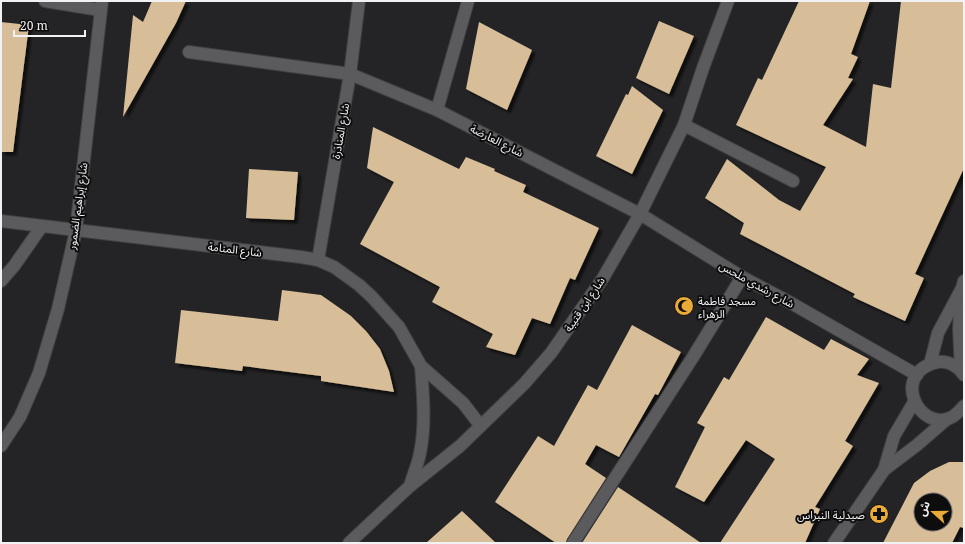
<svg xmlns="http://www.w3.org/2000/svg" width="965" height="544" viewBox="0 0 965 544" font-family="'Noto Serif','Noto Sans Arabic',serif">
	<defs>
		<filter id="shadow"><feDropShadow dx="3.5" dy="3.5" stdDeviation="1" flood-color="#0009"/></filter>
	</defs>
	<rect width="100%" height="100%" fill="#242426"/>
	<!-- building -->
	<g fill="#d7be98" fill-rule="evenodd" filter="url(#shadow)">
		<path d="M152,1h34l-10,22 -53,94 10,-102 10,7z"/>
		<path d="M799,1h71l-19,53 7,3 -10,21 5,1 -30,46 43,22 7,-63 18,4 10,-87h63v167l-49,106 9,4 -19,43 -52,-24 2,-3 -115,-60 4,-11 -39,-25 22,-39 52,41 21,11 26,-44 -90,-42 22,-47 4,2z"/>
		<path d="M659,21l35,15 -25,58 -33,-16z"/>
		<path d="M1,22l28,3 -16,127h-12z"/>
		<path d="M479,22l53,28 -25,60 -41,-21z"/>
		<path d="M632,86l31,24 -31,64 -36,-18 30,-62 2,1z"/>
		<path d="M373,127l86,42 7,-12 29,12 -1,2 32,14 -3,7 76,36 -24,52 -5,-2 -20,46 -18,-6 -17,37 -29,-8 7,-13 -61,-32 8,-15 -80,-43 34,-62 -27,-14z"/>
		<path d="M249,169l49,3 -4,48 -48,-2z"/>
		<path d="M282,290l39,5 30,21 15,15 14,18 9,22 5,21 -73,-11v-5l-78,-10 -1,5 -67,-8 6,-53 97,11z"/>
		<path d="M766,317l58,33 7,-11 38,20 -12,16 22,8 -34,58 8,5 -38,61 5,2 -15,34h-85l55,-84 -29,-19 -42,62 -29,-15 30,-60 -8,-4 27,-46 5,3z"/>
		<path d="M632,325l49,27 -23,43 -3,-1 -36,63 -23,-12 -11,19 21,14 -39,61 -1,4h-10l-61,-41 43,-66 16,10 34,-61 9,5z"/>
		<path d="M949,462h15v66l-4,-1 -8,16h-69l31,-60 16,-12zM921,500h24v24h-24z"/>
		<path d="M618,487l51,34 32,22h-119z"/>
		<path d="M462,511l34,32h-70z"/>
	</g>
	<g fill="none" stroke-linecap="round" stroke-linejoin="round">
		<!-- lane casing -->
		<g stroke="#403f41" stroke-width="14">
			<g id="lane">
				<path d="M189,52l161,22"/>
				<path d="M437,110l31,-109"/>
				<path d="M684,125l109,56"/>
			</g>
		</g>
		<!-- street casing -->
		<g stroke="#403f41" stroke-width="14">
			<g id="street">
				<path d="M45,1l55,9"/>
				<path d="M350,74l87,36 203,104 102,63 49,26 126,72"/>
				<path d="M1,221l300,36 17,3 16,7 25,18 13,12 27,30 22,39 42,37 17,22"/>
				<path d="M318,260l32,-186 9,-73"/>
				<path d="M1,281l13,-15 28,-40"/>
				<path d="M410,486c3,-11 8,-22 10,-33 6,-28 3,-58 1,-87"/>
				<path d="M349,543l61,-57 50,-40 64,-62 27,-31 52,-75 37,-64 44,-89 19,-57 25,-67"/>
				<path d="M573,543l120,-186 49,-80"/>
			</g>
		</g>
		<!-- secondary casing -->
		<g stroke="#403f41" stroke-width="14">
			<g id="secondary">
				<path d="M961,293l-2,36 2,42"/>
				<path d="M930,364l8,-31 24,-45 2,-7"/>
				<path d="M964,375c-5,-8 -16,-15 -26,-13 -49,10 -19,72 14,55 5,-3 8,-7 12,-11"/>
				<path d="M1,446l19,-29 19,-44 19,-64 18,-79 26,-229"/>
				<path d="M884,470l33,-25 30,-26"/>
				<path d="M834,543l50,-73 10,-34 20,-34"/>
			</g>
		</g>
		<!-- lane -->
		<use href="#lane" stroke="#5b5a5c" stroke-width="12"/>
		<!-- street -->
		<use href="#street" stroke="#5b5a5c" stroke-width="12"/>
		<!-- secondary -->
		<use href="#secondary" stroke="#5b5a5c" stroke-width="12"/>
	</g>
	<!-- icons -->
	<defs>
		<g id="mosque-disc" transform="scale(1)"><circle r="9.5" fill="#eaaa38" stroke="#0e0d0e"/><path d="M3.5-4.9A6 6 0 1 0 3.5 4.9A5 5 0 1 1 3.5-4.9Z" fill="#111"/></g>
		<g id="pharmacy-disc" transform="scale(1)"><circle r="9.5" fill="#eaaa38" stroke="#0e0d0e"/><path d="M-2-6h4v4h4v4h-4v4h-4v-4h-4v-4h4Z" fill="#111"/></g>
	</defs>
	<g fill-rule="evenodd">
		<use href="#mosque-disc" x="684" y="306"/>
		<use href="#pharmacy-disc" x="879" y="514"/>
	</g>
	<g text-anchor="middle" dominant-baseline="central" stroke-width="4" stroke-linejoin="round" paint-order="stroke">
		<!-- street labels -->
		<g font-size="11" fill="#f2f1f3" stroke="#0e0d0e">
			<text transform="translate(340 131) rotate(-80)">شارع المناذرة</text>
			<text transform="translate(497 140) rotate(27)">شارع العارضة</text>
			<text transform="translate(77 206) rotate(-82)">شارع إبراهيم الضمور</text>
			<text transform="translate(235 249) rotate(7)">شارع المنامة</text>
			<text transform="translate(757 284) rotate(29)">شارع رشدي ملحس</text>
			<text transform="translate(584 304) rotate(-56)">شارع ابن قتيبة</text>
		</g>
		<!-- poi labels -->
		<g font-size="11" fill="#f2f1f3" stroke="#0e0d0e" text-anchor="start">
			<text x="698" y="300">مسجد فاطمة<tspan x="698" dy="13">الزهراء</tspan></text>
			<text x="865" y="514" text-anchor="end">صيدلية النبراس</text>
		</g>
	</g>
	<!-- border -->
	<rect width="965" height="544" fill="none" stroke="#f2f1f3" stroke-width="4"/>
	<!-- north arrow -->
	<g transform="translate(933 512) rotate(291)"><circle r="19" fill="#0e0d0e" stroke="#69686a"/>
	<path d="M0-3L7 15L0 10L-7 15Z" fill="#eaaa38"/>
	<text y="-6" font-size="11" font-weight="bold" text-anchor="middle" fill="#f2f1f3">ش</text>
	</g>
	<!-- scale -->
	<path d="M14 30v6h71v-6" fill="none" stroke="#f2f1f3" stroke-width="2"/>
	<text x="20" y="30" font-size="12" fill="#f2f1f3" stroke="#0e0d0e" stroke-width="3" paint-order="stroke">20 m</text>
</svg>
